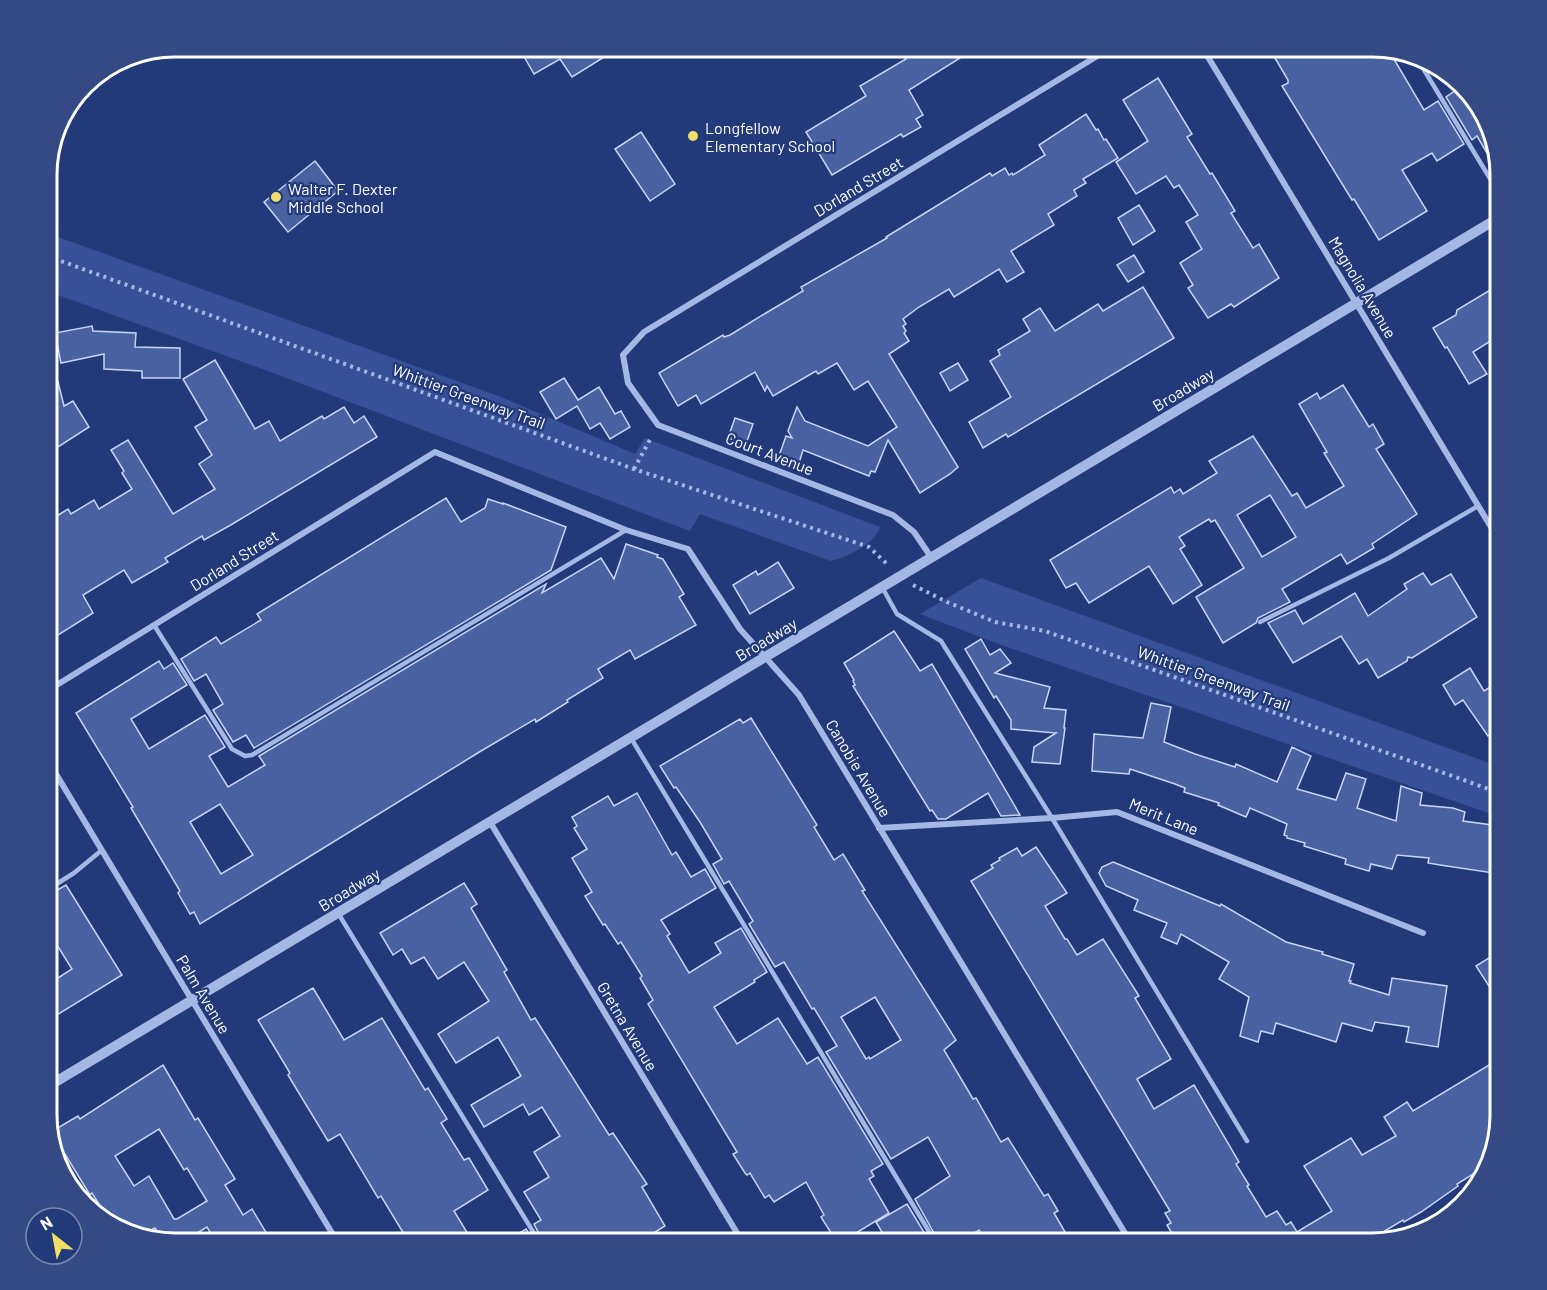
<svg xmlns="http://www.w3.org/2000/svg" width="1547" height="1290" viewBox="0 0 1547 1290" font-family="Barlow,sans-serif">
	<rect width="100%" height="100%" fill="#233a7a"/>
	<!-- green -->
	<g fill="#365197">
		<path d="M47,233l454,164 134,57 10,-16 235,89c-5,17 -33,30 -49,34l-131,-47 -10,17 -417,-158 -226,-82z"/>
		<path d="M981,578l519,189v50l-493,-170 -87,-33z"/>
	</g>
	<!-- building -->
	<g fill="#4761a1" stroke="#c8d4f4" stroke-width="1.5" fill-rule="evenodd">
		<path d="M518,46h104l-50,31 -12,-18 -26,15z"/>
		<path d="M898,46h81l-70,44 14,25 -7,4 5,8 -18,10 -2,-3 -69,41 -26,-43 60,-36 -6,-10 46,-27z"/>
		<path d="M1282,46h91l15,3 36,61 14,-9 26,43 -27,17 -5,-8 -30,17 25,41 -48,29 -25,-41 -2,1 -70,-114 6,-3v-3l-16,-27z"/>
		<path d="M1158,78l34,56 -5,3 23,37 2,-1 23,38 -4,2 22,35 6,-4 20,34 -45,29 -3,-3 -23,14 -20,-30 5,-3 -13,-22 22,-14 -16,-27 12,-7 -19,-30 -5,3 -8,-12 -30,18 -20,-32 32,-21 -25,-41z"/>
		<path d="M1462,86l29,39 8,44 -2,1 -20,-34 -5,4 -26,-43z"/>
		<path d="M1086,114l10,16 2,-1 6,11 2,-1 12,19 -35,21 3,4 -12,7 3,6 -29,18 6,11 -43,26 13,21 -17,10 -8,-13 -45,28 -5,-8 -30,18 -16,12 3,5 -3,2 3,5 -2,2 5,8 -20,13 69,113 -8,7 -30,19 -32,-53 -13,32 -4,-1 -2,5 -66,-26 -4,13 -20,-7 7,-20 6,2 -4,-7 9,-24 8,14 63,25 29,-19 -29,-46 -14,9 -17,-27 -19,11 -2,-3 -43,25 -6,-10 -2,5 -10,-19 -54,32 -5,-9 -18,11 -19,-33 64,-38 1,2 6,-2 36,-22 37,-22 -2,-4 86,-49 -1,-1 104,-64 2,3 13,-8 4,7 3,-2 1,2 32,-20 -6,-10z"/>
		<path d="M641,132l34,52 -25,17 -35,-52z"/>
		<path d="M315,161l23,30 -50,41 -24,-30z"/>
		<path d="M1139,205l16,26 -22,14 -15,-27z"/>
		<path d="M1134,255l10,17 -16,10 -11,-17z"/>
		<path d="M1500,284v51l-27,17 14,22 -18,10 -22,-37 -2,1 -12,-20 23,-13 1,-5z"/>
		<path d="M1143,287l31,51 -166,99 -2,-3 -23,14 -14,-26 42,-25 -21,-36 10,-6 -2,-5 32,-19 -7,-12 17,-11 15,23 43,-27 5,7z"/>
		<path d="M92,326l1,5 43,2 -1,14 45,1v30h-38v-7l-38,-2v-15l-43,9 -6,-30z"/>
		<path d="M215,360l40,69 14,-8 11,20 42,-25 2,3 20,-12 10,16 10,-7 13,21 -148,89 -25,14 -2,-4 -37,22 3,4 -36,21 -8,-13 -41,25 10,18 -46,29v-120l21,-13 3,5 23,-14 5,9 33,-20 -10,-16 2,-2 -13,-21 17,-10 45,74 42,-25 -16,-25 13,-9 -17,-28 12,-7 -24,-41z"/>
		<path d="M53,362l11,44 9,-5 16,26 -31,20 -11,-18v-66z"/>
		<path d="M958,363l10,17 -18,11 -10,-18z"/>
		<path d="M564,378l14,22 21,-13 16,27 6,-3 9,16 -20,12 -10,-16 -10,6 -13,-23 -21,13 -16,-27z"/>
		<path d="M1343,385l26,42 4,-3 11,20 -8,5 41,65 -45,30 2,4 -27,16 -6,-10 -59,35 8,13 -32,16 -2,5 -33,20 -27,-46 48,-29 -29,-48 -4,2 -2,-3 -30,18 6,9 -5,3 22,36 -29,19 -24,-38 -60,37 -13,-20 -10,5 -16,-28 121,-73 3,6 6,-4 3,5 34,-21 -8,-12 44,-25 39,60 5,-3 9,15 38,-22 -20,-33 3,-1 -28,-48 18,-11 3,6zM1270,495l26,42 -34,20 -25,-42z"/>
		<path d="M735,418l18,6 -7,20 -18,-6z"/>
		<path d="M446,498l15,24 24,-14 3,-9 15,5v-1l63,24 -15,43 -297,178 -8,-13 -13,7 -20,-32 10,-6 -17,-30 -12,7 -13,-22 35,-22 5,7 40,-24 -4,-6z"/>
		<path d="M626,544l32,11 -1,2 6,2 21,35 -5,3 17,28 -61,34 -5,-9 -32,19 5,9 -36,22 1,2 -32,20 -1,-3 -54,32 -281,173 -6,-12 -4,2 -12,-21 2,-2 -49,-83 2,-1 -57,-94 83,-52 5,8 9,-6 14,22 -56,34 18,30 56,-34 20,32 -16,9 19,31 37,-22 -6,-9 287,-172 -4,9 59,-35 13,21zM220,804l33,51 -32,19 -31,-52z"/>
		<path d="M778,562l16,26 -44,26 -17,-29 23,-14 2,4z"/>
		<path d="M1423,573l8,12 20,-11 26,43 -65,41 -4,-1 -1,4 -29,17 -11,-19 -8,5 -18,-28 -48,27 -25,-40 27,-13 8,14 52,-31 13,23 39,-27 -3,-5z"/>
		<path d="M894,631l26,40 12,-7 88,151 -19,1 -13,-23 -42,26h-8l-6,-9 -2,1 -77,-125 2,-1 -2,-4 1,-1 -10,-17z"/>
		<path d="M981,639l9,16 10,-6 11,14 -16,10 55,14 -6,21 22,2 -2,18h1l-5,36 -28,-2 2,-15 22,-14 -45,-4v-9l-15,-24 -2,2 -29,-49z"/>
		<path d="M1470,668l14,23 16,-10v47l-12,8 -25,-36 -8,5 -12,-20z"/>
		<path d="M1151,703l20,4 -7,35 31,12 40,13 1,-3 41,18 15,-35 19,9 -14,33 39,11 10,-27 20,6 -9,29 39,13 5,-35 21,7 -2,12 33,3 12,4 -2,9 37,5v48l-60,-9 -12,-2 1,-5 -32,-3 -5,14 -21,-5 -2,7 -24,-7 1,-5 -42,-13 1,-3 -18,-5v-2l-3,-1 3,-11 -37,-16 -4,9 -28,-12 1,-2 -35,-11 1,-4 -10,-4 -45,-15 -1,5 -37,-3 2,-37 49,4z"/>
		<path d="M751,718l66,107 -3,2 20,33 9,-6 22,36 -3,1 94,149 -12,10 29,49 3,-1 25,44 7,-4 36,58 4,-2 10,17 -4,2 18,31h-85l-8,-14 -23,14h-16l-25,-45 35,-23 -22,-39 -37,22 -65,-107 11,-6 -23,-38 -2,1 -28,-47 -9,5 -26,-43 4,-3 -24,-40 -5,3 -11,-20 9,-5 -22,-37 -24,-35 -2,1 -14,-22 80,-47 3,4zM875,997l26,43 -31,19 -1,-2 -3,2 -25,-42z"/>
		<path d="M637,793l35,62 4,-3 15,25 14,-8 11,19 -55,32 9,14 -3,2 22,37 32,-20 -6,-10 26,-15 26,44 -13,8 1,2 -41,25 23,37 41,-26 29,46 11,-7 65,107 -12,7 3,5 -5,3 20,34 -51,31 -17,-27 3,-2 -18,-33 -32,20 -5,-7 -4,3 -15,-25 -3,2 -2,-2 -12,-19 4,-2 -89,-148 5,-4 -13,-22 2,-2 -21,-34 -3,2 -13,-20 -2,1 -18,-29 7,-4 -20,-34 15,-9 -13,-21 3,-2 -5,-9 36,-21 6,10z"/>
		<path d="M1036,847l31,46 -22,13 20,33h2l10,16 26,-16 36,57 -4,2 36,61 -34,20 17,30 40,-24 45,77 -3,2 13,21 -2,1 19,31 11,-6 9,14 5,-3 6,10 35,-21 -28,-45 47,-28 11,17 34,-19 -12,-19 23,-15 6,9 81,-49 6,12v42l-9,47 -34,21 1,2 -37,26 -17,10 -1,-2 -40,24h-185l-11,-19 4,-2 -6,-10 5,-2 -199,-330 22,-13 -2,-3 9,-5 -1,-2 18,-10 5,8z"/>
		<path d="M1113,862l107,44 1,-2 65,38 37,10 -1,2 32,10 -5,17h2l-1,2 39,12 3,-17 55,8 -9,61 -32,-5 3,-15 -34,-5 -3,9 -30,-8 -6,19 -60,-19 -3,11 -12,-3 -3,11 -18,-6 9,-39 -30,-18 10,-17 -48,-28 -4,10 -16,-7 6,-14 -33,-13 4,-10 -32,-14 -7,-13 3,-6z"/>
		<path d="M464,883l13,21 -6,4 36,62 -3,2 27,48 4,-2 74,117 4,-2 34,51 -5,3 23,39 -29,18h-92l-10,-20 7,-4 -17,-28 25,-15 -15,-25 26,-16 -18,-29 -13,8 -6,-11 -39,23 -13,-22 50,-29 -23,-39 -42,26 -18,-29 51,-33 -25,-39 -26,17 -14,-22 -13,7 -9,-15 -9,6 -13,-22z"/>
		<path d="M66,885l56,90 -75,46v-36l25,-16 -25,-40v-33z"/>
		<path d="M1500,951v52l-24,-37z"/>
		<path d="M313,988l31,52 38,-22 43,72 3,-2 19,31 -6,4 23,37 5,-2 19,32 -34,21 20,33h-64l-29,-48 -3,2 -38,-64 -12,7 -40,-66 2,-2 -32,-53z"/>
		<path d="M163,1065l32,55 3,-2 37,61 -10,6 18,30 9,-6 21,35h-56l-10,-17 -28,17 -16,-3 -8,-13 -17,8 -12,-2 -14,-9 -20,-32 -2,2 -25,-41 -4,2 -12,-23 29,-17 2,3zM159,1129l25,41 3,-2 20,33 -30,18h-3l-25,-43 -15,10 -19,-30z"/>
		<path d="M907,1204l24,40h-42l-13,-22z"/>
		<path d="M526,1229l9,15h-33z"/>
	</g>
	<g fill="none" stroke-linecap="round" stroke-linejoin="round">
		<!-- path -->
		<g stroke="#a5b7e4" stroke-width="4" stroke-dasharray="3 4.5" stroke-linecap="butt">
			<path d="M47,256l587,213 235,78 19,18"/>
			<path d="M634,469l18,-33"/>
			<path d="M913,585l34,17 48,20 50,9 455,162"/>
		</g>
		<!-- service -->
		<g stroke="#a5b7e4" stroke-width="4.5">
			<path d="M1415,55l85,140"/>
			<path d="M882,587l15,27 44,27 111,177 195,323"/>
			<path d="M1260,622l129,-64 89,-52"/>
			<path d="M154,625l78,124 13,7 7,-1 374,-225"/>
			<path d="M631,738l305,505"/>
			<path d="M47,890l27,-17 28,-23"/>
			<path d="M338,913l202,330"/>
		</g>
		<!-- minor -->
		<g stroke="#a5b7e4" stroke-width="6">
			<path d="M1202,47l298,495"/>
			<path d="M931,557l-17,-25 -21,-17 -235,-90 -30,-42 -5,-28 21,-23 468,-285"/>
			<path d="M47,691l388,-239 191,78 62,19 52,80 59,66 332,548"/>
			<path d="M47,759l291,484"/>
			<path d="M490,822l253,421"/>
			<path d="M879,828l173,-10 65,-6 306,121"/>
		</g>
		<!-- tertiary -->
		<path stroke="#a5b7e4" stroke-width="10" d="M47,1087l1453,-870"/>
	</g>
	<!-- markers -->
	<g fill="#efdf69" stroke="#233a7a" stroke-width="2">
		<circle cx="693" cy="136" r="6"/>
		<circle cx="276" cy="197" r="6"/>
	</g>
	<g text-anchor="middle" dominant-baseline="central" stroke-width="4.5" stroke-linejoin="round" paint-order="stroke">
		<!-- poi labels -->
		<g font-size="16" fill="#fff" stroke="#233a7a" text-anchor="start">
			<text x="705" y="127">Longfellow<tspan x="705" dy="18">Elementary School</tspan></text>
			<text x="288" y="188">Walter F. Dexter<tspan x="288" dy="18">Middle School</tspan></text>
		</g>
		<!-- street labels -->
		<g font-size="16" fill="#fff" stroke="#233a7a">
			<text transform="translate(858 186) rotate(-31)">Dorland Street</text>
			<text transform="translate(1363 287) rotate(59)">Magnolia Avenue</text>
			<text transform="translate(1183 389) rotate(-31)">Broadway</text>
			<text transform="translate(469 396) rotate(20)">Whittier Greenway Trail</text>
			<text transform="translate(770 453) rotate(21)">Court Avenue</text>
			<text transform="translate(234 560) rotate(-32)">Dorland Street</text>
			<text transform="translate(766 639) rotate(-31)">Broadway</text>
			<text transform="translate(1214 678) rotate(20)">Whittier Greenway Trail</text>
			<text transform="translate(859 768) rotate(59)">Canobie Avenue</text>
			<text transform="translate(1164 816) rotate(22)">Merit Lane</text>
			<text transform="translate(349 889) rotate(-31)">Broadway</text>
			<text transform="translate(204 994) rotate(59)">Palm Avenue</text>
			<text transform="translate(628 1026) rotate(59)">Gretna Avenue</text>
		</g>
	</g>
	<!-- crop -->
	<path d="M0 0H1547V1290H0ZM175 57H1372A118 118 0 0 1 1490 175V1115A118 118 0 0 1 1372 1233H175A118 118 0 0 1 57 1115V175A118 118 0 0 1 175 57Z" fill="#354a85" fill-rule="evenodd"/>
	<path fill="none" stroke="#fff" stroke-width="3" d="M175 57H1372A118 118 0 0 1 1490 175V1115A118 118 0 0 1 1372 1233H175A118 118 0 0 1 57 1115V175A118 118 0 0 1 175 57Z"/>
	<!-- north arrow -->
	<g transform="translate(54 1236) rotate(329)"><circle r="28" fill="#233a7a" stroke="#7b89af" stroke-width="1.5"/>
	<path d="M0-4.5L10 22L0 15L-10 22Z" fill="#efdf69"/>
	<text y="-9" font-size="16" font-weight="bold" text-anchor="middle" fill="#ffffff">N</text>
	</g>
</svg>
